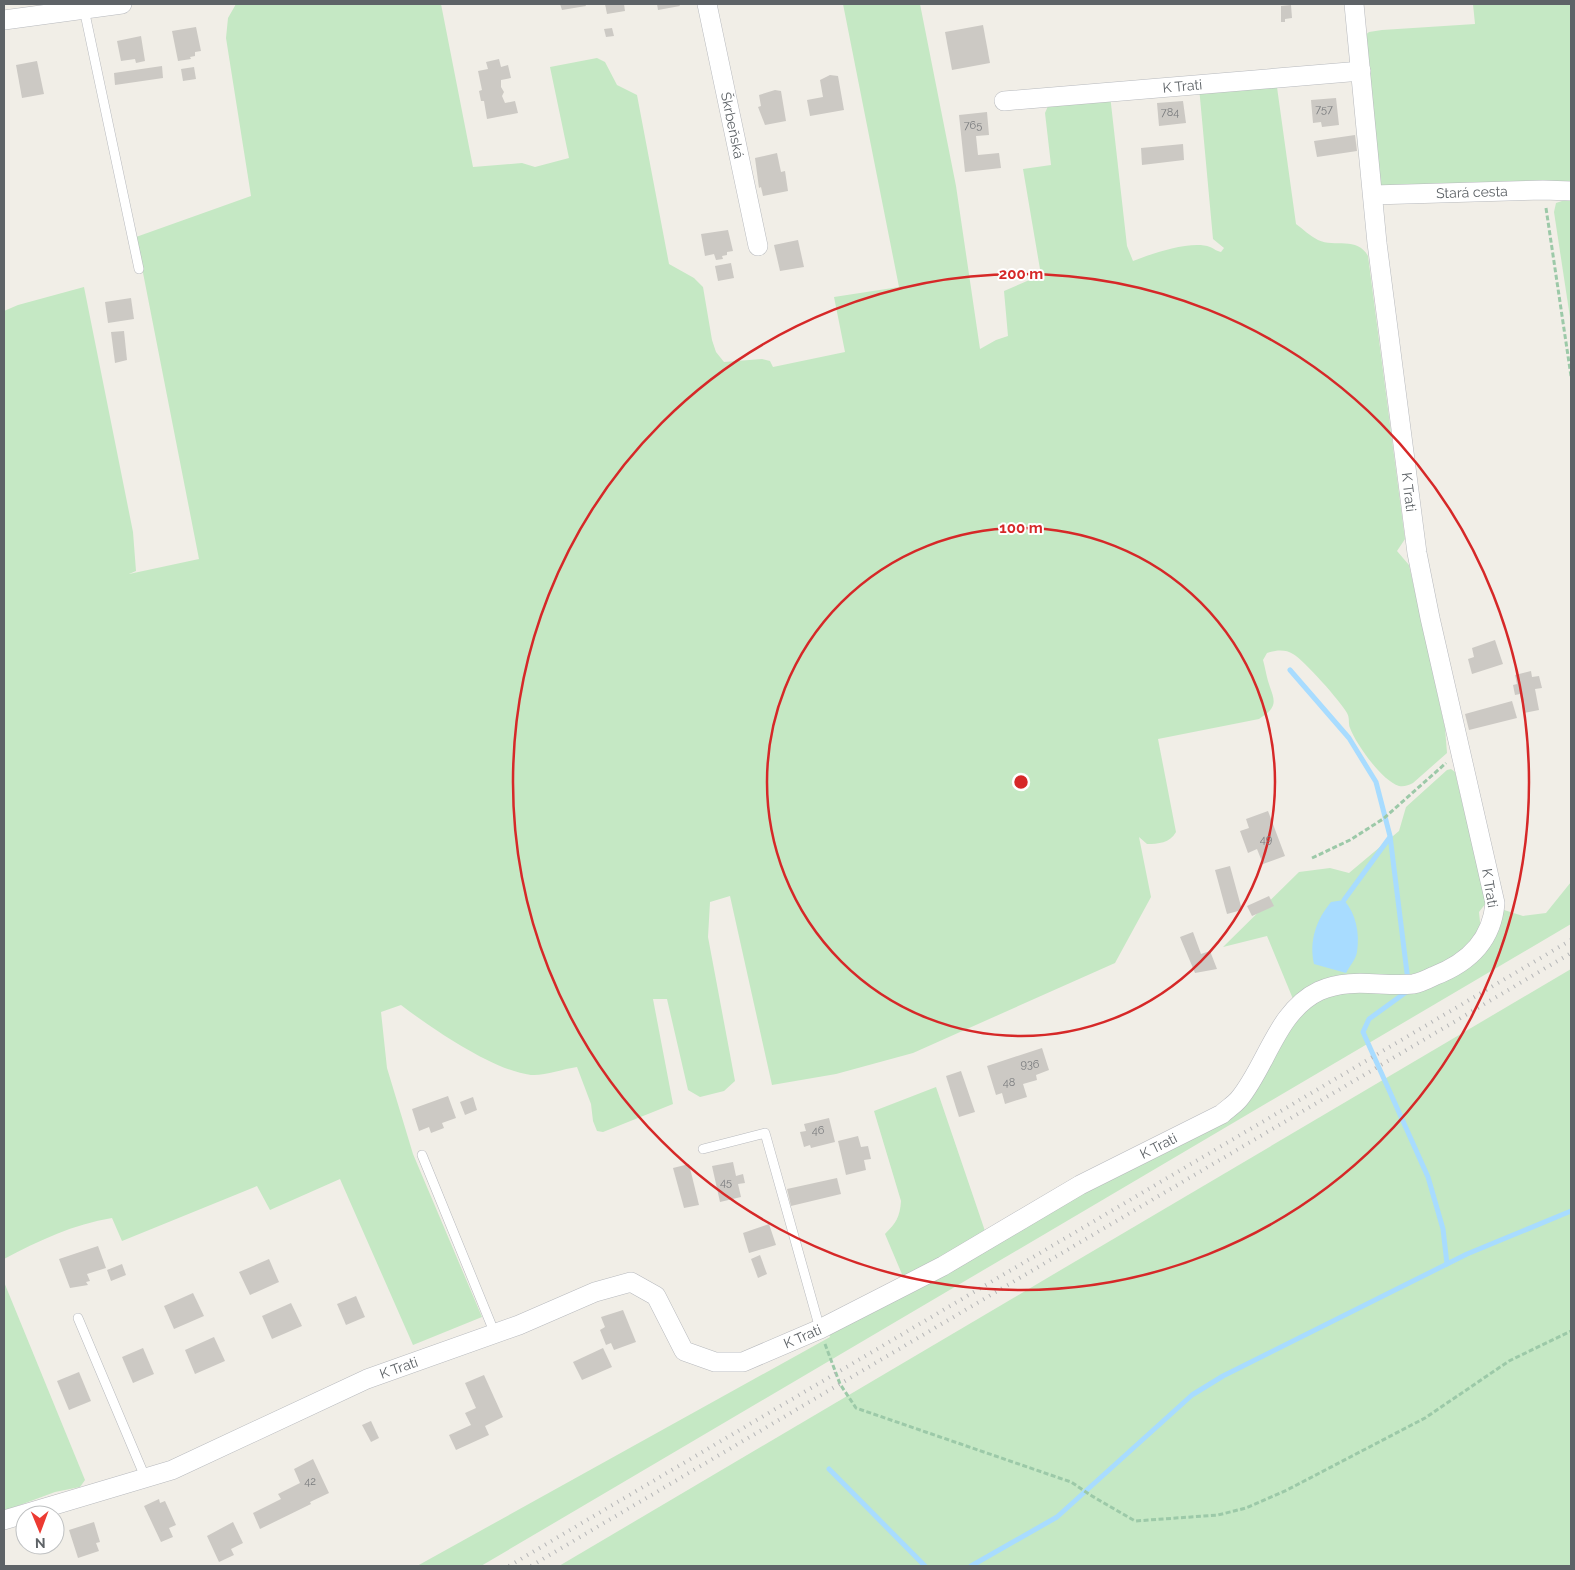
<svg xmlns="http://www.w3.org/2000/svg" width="1575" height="1570" viewBox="0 0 1575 1570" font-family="Raleway,sans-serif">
	<rect width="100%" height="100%" fill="#f1eee7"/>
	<!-- green -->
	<g fill="#c5e8c4">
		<path d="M236,4h205l32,163 49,-4 13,4 34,-9 -19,-91 47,-9 8,4 12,23 20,10 32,169 25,14 9,9 9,53 4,12 8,10 38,-3 8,2 3,6 72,-15 -11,-55 65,-10 -56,-283h77l36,182 24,163 16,-9 12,-4 -4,-45 37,-16 -18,-106 28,-4 -6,-52 6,-14 59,-4 17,151 6,15c18,-7 58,-21 77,-14 5,2 6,4 11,5l3,-4 -11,-9 -14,-152 77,-7 20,144c7,5 14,12 22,16 17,8 39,-4 50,16l37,283 -8,12 12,14 36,163 2,25 -34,30c-4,2 -9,4 -14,3 -17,-5 -43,-42 -49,-58 -2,-5 0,-10 -3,-15 -6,-11 -43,-53 -54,-59 -7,-5 -18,-4 -26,-1l-4,7c2,7 3,14 5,21 6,19 12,25 -9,38l-101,20 18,93c-6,11 -18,12 -29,12l-8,-7 12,60 -36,66 -202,90 -77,21 -64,11 -42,-189 -20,6 -2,35 27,144 -11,10 -24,6 -12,-7 -21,-91h-14l20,105 -70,28 -6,-1 -4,-10 -2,-17 -14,-37c-15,2 -32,9 -46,8 -37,-4 -100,-47 -130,-70l-20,7 6,56 26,86 69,163 -69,28 -73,-166 -70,31 -13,-24 -135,55 -10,-23c-38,6 -74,23 -108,41v-948l14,-6 66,-18 49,245 3,39 -7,3 70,-15 -63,-322 115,-41 -25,-158 2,-20z"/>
		<path d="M1473,4h98v181l-190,2 -4,-4 -13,-147 5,-4 13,-2 93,-6z"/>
		<path d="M1571,198v126l-17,-112 2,-9z"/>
		<path d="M1451,769l4,3 31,131 -7,9 2,20 -12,15 -43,26 -133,26 -26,-63 -44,11 76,-75 31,-4 19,5 50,-42 7,-24 41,-37z"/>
		<path d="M1571,882v42l-1090,642h-64l413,-229 -2,-7 257,-142 133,-65 74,-101 18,-18 22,-12 107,-10 62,-73 22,7 23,-3z"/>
		<path d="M1571,969v597h-1012z"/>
		<path d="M936,1087l49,144 -81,48 -19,-45c11,-11 15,-17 16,-33l-27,-90z"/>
		<path d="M4,1282l81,198 -5,7 -25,5 -51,19z"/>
	</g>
	<!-- water -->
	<path fill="#a8dcff" d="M1344,900c12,14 16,33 13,52 -1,7 -8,15 -11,21l-32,-9c-5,-23 2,-44 17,-62z"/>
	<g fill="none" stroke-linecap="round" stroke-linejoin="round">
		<!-- stream -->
		<g stroke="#a8dcff" stroke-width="5">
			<path d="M1290,670l59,68 27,44 14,54 18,145"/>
			<path d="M1344,900l46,-63"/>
			<path d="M1409,990l-40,29 -6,13 65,145 15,52 4,35"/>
			<path d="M829,1469l96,97"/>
			<path d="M971,1566l86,-49 135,-122 31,-19 244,-122 104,-43"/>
		</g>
	</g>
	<!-- building -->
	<g fill="#ccc9c4">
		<path d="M560,4h25l1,2 -24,4z"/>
		<path d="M605,4h19l1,7 -18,3z"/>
		<path d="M657,4h22l1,2 -22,4z"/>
		<path d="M1291,5l1,13 -7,1v3h-4v-16z"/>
		<path d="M983,25l7,38 -38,7 -7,-38z"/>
		<path d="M196,27l5,24 -6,1v4l-5,1 1,2 -13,2 -6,-30z"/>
		<path d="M612,28l2,8 -8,1 -2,-8z"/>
		<path d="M141,36l4,25 -9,2 -1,-4 -14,2 -4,-20z"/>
		<path d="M499,59l2,8 7,-2 3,13 -10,2v7l3,5 -2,4 3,7 10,-2 3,12 -31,6 -3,-18h-3l-2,-10 3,-1 -4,-19 10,-2 -2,-7z"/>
		<path d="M37,61l7,33 -22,4 -6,-33z"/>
		<path d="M162,66l1,12 -48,7 -1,-12z"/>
		<path d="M194,67l2,12 -13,2 -2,-12z"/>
		<path d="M830,75l8,1 6,34 -34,6 -3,-16 16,-3 -3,-17z"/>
		<path d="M775,90l6,1 5,30 -21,4 -7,-18 3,-1 -2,-11z"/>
		<path d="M1336,98l3,27 -17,2 -1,-5 -8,1 -2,-23z"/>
		<path d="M1183,101l3,22 -27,3 -2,-23z"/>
		<path d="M987,112l2,23 -13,1 2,19 21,-2 2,15 -36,4 -6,-57z"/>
		<path d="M1355,135l2,16 -40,6 -3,-16z"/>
		<path d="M1183,144l1,16 -42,5 -1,-17z"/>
		<path d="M777,153l4,19 4,-1 3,20 -25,5 -2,-9 -2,1 -4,-30z"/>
		<path d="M728,230l5,21 -6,1v3l-5,1 1,3 -7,1 -2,-6 -9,2 -4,-22z"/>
		<path d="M798,240l6,27 -24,4 -6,-26z"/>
		<path d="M731,263l3,15 -16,3 -3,-15z"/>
		<path d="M131,298l3,21 -26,4 -3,-21z"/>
		<path d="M124,331l3,29 -12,3 -4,-31z"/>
		<path d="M1495,640l8,24 -31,10 -4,-15 6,-2 -2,-9z"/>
		<path d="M1531,671l1,6 7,-1 3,12 -7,1 4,21 -15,3 -4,-19 -5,1 -2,-10 4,-1 -2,-9z"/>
		<path d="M1512,701l5,17 -48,12 -4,-16z"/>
		<path d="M1268,811l17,45 -22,8 -6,-15 -9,4 -8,-22 9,-3 -3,-9z"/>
		<path d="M1230,866l12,44 -15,4 -12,-44z"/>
		<path d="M1269,896l5,10 -22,10 -5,-10z"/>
		<path d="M1193,932l8,22 9,-3 7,18 -22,4 -15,-36z"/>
		<path d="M1042,1048l7,22 -13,5 1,5 -14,4 4,13 -22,7 -3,-11 -6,2 -9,-29z"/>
		<path d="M961,1071l14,41 -16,5 -13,-41z"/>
		<path d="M448,1096l8,22 -14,5 2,5 -13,5 -2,-6 -10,4 -7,-22z"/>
		<path d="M473,1097l4,13 -12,5 -5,-13z"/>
		<path d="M829,1118l6,24 -24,6 -1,-3 -6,2 -4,-15 6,-1 -2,-7z"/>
		<path d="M858,1136l3,11 7,-1 3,13 -7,1 2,10 -20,5 -8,-34z"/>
		<path d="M733,1162l3,14 7,-2 2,9 -7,1 3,13 -21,5 -8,-36z"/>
		<path d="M689,1164l10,41 -15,3 -11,-40z"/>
		<path d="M837,1178l4,16 -50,12 -4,-17z"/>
		<path d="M769,1224l7,21 -27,8 -6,-20z"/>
		<path d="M98,1246l8,22 -19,6 3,7 -4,1 2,3 -18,3 -11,-29z"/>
		<path d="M760,1255l7,19 -9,4 -7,-19z"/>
		<path d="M269,1259l10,23 -29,13 -11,-23z"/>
		<path d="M122,1264l4,11 -15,6 -4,-11z"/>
		<path d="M193,1293l11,23 -30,13 -10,-23z"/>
		<path d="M356,1296l9,21 -19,8 -9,-21z"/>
		<path d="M291,1303l11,23 -30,13 -10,-23z"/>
		<path d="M623,1310l13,32 -22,8 -3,-7 -5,2 -6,-15 5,-3 -4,-10z"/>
		<path d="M214,1337l11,24 -30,13 -10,-24z"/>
		<path d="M143,1348l11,26 -21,9 -11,-26z"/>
		<path d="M603,1348l9,19 -30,13 -9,-18z"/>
		<path d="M79,1372l12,29 -22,9 -12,-29z"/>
		<path d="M484,1375l19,42 -18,9 4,9 -33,15 -7,-15 22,-10 -6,-12 11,-5 -11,-25z"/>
		<path d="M371,1421l8,17 -8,4 -9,-17z"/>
		<path d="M313,1459l16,34 -19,9 1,2 -51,25 -7,-16 28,-14 -3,-5 22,-11 -6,-14z"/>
		<path d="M159,1499l1,4 5,-2 11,24 -7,3 4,9 -12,5 -17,-36z"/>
		<path d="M94,1522l6,20 -4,1 3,8 -21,7 -9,-28z"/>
		<path d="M233,1522l10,21 -12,6 3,6 -15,7 -12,-26z"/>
	</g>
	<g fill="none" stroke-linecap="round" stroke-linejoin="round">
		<!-- lane casing -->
		<g stroke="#b7b9bd" stroke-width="10">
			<g id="lane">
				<path d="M84,9l55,260"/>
				<path d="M703,1149l62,-16 55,196"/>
				<path d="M422,1155l73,179"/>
				<path d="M78,1318l67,159"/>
			</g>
		</g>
		<!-- street casing -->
		<g stroke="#b7b9bd" stroke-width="20">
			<g id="street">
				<path id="s1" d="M707,4l51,242"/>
				<path d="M4,20l118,-16"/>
				<path id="s2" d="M1004,101l357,-30"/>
				<path id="s3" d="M1373,195l170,-5 28,1"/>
				<path id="s4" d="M4,1520l168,-50 195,-91 152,-54 76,-33 36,-10 25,14 28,55 31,11h28l77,-33 123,-63 137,-81 142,-71c5,-5 12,-9 17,-15 28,-34 38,-88 80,-108 31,-14 62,-4 94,-7 7,-1 15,-5 21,-8 34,-13 58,-35 61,-73l-65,-285 -13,-65 -40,-310 -23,-239"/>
			</g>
		</g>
		<!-- path -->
		<g stroke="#9cc9a8" stroke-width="3" stroke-dasharray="5 2.5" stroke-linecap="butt">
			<path d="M1546,208l25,168"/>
			<path d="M1312,858l38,-18 33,-21 63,-56"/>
			<path d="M825,1344l15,40 16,24 215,74 21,14 43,25 83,-6 28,-7 41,-18 138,-72 84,-57 62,-30"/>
		</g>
		<!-- lane -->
		<use href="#lane" stroke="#fff" stroke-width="9"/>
		<!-- street -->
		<use href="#street" stroke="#fff" stroke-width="19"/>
		<!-- rail -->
		<g stroke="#b5b6b7" stroke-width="4" stroke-dasharray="1 6" stroke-linecap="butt">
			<path d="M509,1566l1062,-626"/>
			<path d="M531,1566l1040,-613"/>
		</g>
	</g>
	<!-- distance rings -->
	<g fill="none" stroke="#d62828" stroke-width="2.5">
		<circle cx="1021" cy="782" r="254"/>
		<circle cx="1021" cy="782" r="508"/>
	</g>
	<g text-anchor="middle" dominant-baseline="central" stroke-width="4" stroke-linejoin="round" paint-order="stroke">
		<!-- number labels -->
		<g font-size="11" fill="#7a7c7e">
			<text x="1324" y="109">757</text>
			<text x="1170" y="112">784</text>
			<text x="973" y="125">765</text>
			<text x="1266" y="839">49</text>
			<text x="1030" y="1064">936</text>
			<text x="1009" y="1082">48</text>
			<text x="818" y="1130">46</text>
			<text x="726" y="1182">45</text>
			<text x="310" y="1481">42</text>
		</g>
		<!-- street labels -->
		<g font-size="14" fill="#5e6367" stroke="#fff">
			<text stroke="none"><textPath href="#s2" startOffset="179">K Trati</textPath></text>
			<text stroke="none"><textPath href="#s1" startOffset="124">Škrbeňská</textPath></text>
			<text stroke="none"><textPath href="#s3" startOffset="99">Stará cesta</textPath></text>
			<text transform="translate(1409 492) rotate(83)">K Trati</text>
			<text transform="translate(1490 888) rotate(81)">K Trati</text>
			<text stroke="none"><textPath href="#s4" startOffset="1292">K Trati</textPath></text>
			<text stroke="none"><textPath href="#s4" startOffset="888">K Trati</textPath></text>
			<text stroke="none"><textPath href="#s4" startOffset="424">K Trati</textPath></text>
		</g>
	</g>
	<circle cx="1021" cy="782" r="8" fill="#d62828" stroke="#fff" stroke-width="2.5"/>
	<g font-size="15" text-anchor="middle" font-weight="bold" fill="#d62828" stroke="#fff" stroke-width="4" stroke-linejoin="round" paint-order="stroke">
		<text x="1021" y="279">200 m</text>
		<text x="1021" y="533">100 m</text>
	</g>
	<!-- border -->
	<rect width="1575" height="1570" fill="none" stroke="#5e6367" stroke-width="10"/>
	<!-- north arrow -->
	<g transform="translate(40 1530) rotate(179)"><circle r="24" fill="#ffffff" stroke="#bfc1c2"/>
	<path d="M0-4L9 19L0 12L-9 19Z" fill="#ec3a32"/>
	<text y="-8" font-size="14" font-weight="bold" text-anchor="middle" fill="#5e6367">N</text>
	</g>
</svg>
